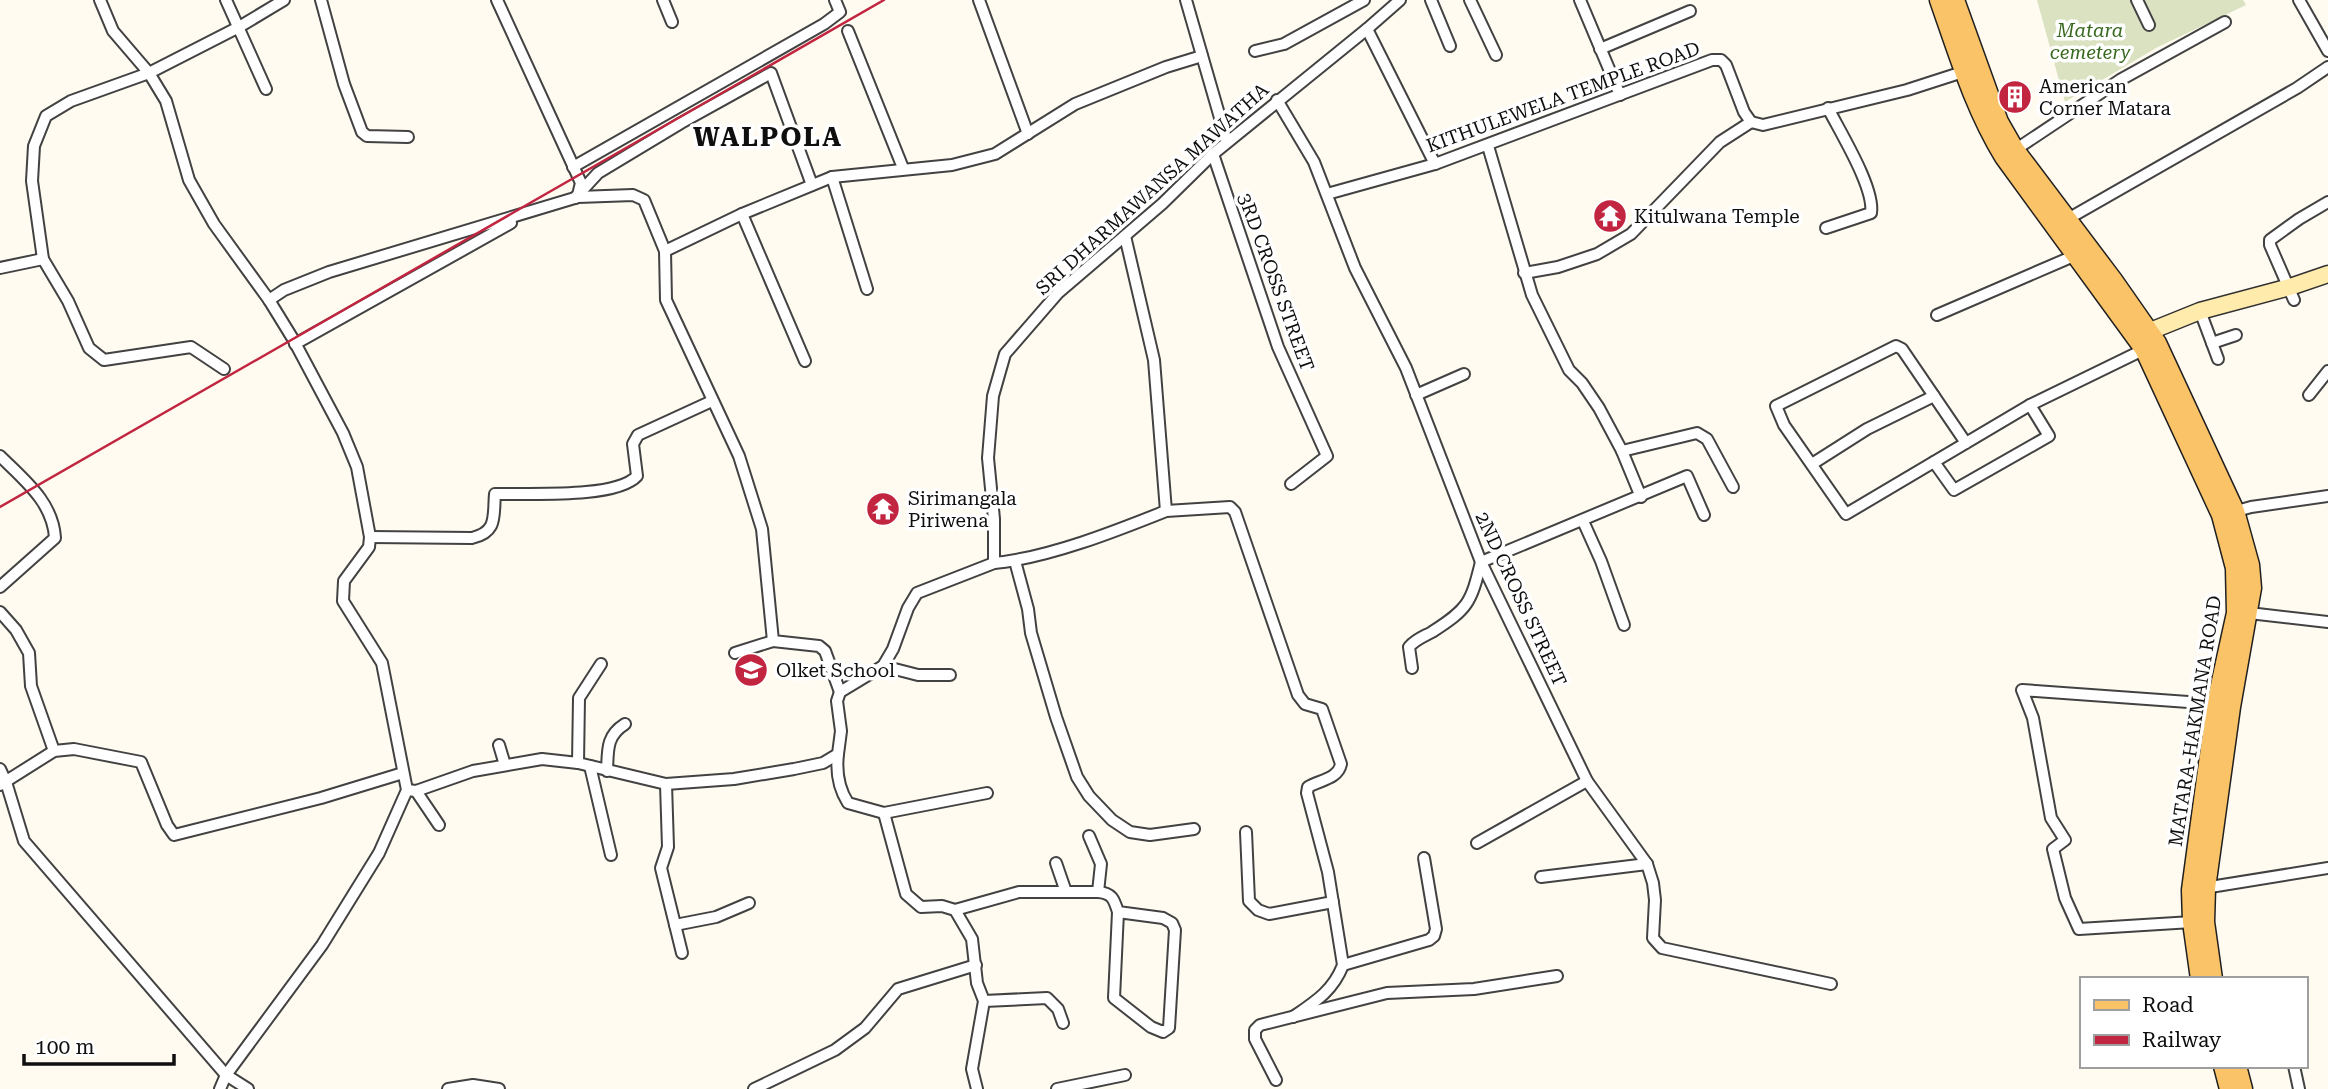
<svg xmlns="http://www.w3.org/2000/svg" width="2328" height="1089" viewBox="0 0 2328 1089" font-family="'Roboto Serif',serif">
	<rect width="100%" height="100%" fill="#fffbf1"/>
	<!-- cemetery -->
	<path fill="#dbe2c1" d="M2037,0h206l3,5 -90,43 -91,54z"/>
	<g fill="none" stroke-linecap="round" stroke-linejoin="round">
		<!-- minor casing -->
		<g stroke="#424242" stroke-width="14">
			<g id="minor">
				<path d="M100,0l13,31 36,42 17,28 23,79 25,44 55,76 24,39 50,94 14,34 13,70 -1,10 -25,34 -1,20 39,62 25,127 -28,63 -57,92 -96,130 -6,14"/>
				<path d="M226,0l40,89"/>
				<path d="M321,0l23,84 18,48 5,4 41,1"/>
				<path d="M497,0l84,183 -3,12"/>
				<path d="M663,0l9,22"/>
				<path d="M979,0l49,134"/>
				<path d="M1186,0l41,142"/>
				<path d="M1431,0l19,46"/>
				<path d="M1470,0l26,55"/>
				<path d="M1580,0l40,95"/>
				<path d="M2137,0l12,25"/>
				<path d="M2299,0l29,51"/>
				<path d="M1367,29l68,135"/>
				<path d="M848,31l55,137"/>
				<path d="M1600,49l90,-38"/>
				<path d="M1255,51l29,-7 80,-44"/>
				<path d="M1277,100l37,62 41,106 51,100 75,194 106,219 60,83 6,19 2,17 -2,38 9,10 169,36"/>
				<path d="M1488,146l44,149 37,75 13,13 17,25 23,43 19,46"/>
				<path d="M2015,150l105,-70 105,-58"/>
				<path d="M1213,154l65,193 49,109 -36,28"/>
				<path d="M573,167l251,-143 16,-12 -5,-12"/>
				<path d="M832,177l35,112"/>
				<path d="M1327,194l108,-30 277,-104h9l5,5 18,47 7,10 12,3 144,-35 62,-20"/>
				<path d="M575,198l23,-25 83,-50 90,-50 41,112"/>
				<path d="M742,214l63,147"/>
				<path d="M2066,220l231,-132 31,-21"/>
				<path d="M1826,228l45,-15c4,-25 -31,-81 -43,-105"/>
				<path d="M1125,236l29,124 12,151 64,-4 5,5 63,183 7,9 17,5 19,55c-3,15 -21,16 -33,23l-1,6 21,79 15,93c-10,26 -28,37 -50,52"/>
				<path d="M665,251l77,-37 90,-37 120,-12 43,-11 80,-50 91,-37 36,-11"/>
				<path d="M0,268l43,-9"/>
				<path d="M1524,273l34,-6 39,-13 34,-20 89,-92 31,-20"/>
				<path d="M269,300l15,-10 45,-18 249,-75 55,-2 11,5 21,51 1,49 73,156 23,73 11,112 46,5 6,5 15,41"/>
				<path d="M2294,300l-24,-55v-5l29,-21 29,-17"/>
				<path d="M2200,311l18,48"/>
				<path d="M1937,315l139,-60"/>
				<path d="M2212,343l24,-8"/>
				<path d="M295,344l216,-121"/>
				<path d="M224,369l-33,-22 -87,13 -15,-12 -21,-47 -25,-42 -11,-78 2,-35 12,-30 25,-15 78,-28 90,-46 45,-27"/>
				<path d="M1416,395l48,-21"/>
				<path d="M2309,395l19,-24"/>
				<path d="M1966,443l-64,-94 -6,-3 -120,60 8,19 62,89 184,-109 117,-57"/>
				<path d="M1622,451l75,-18 10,6 26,48"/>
				<path d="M0,456c24,24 53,46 55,82l-55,49"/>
				<path d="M1934,462l20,28 95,-54 -19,-31"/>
				<path d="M1812,464l55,-35 67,-33"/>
				<path d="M2230,513l21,-6 77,-11"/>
				<path d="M1583,521l18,40 23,64"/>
				<path d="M370,537l102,1c26,-6 21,-22 23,-44 32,-1 121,5 142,-18l-4,-32 5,-9 74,-34"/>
				<path d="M1015,561l13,48 3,24 25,84 21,60 12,19 23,24 18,12 20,3 44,-6"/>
				<path d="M994,563c54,-5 122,-32 172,-52"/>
				<path d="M0,612l16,18 13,23 2,33 23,65"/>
				<path d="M2249,613l79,9"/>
				<path d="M735,653l38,-12"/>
				<path d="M883,666l35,9h32"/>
				<path d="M1412,668l-3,-21c7,-8 14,-10 23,-15 36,-23 39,-29 49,-70l206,-86 17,39"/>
				<path d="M499,745l6,20"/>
				<path d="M838,754c-2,17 1,35 10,49l36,10 103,-20"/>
				<path d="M578,763l1,-65 22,-34"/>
				<path d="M590,766l21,89"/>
				<path d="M0,769l6,13 18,59 202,234 22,14"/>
				<path d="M607,771c1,-21 -1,-35 18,-47"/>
				<path d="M666,784l2,63 -7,21 21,85"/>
				<path d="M0,785l54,-34 20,-2 67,13 26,63 7,10 147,-37 82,-25"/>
				<path d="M407,790l9,1 57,-20 69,-12 36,4 88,21 68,-5 60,-10 29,-6 15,-9 3,-23 -4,-30 3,-9 43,-26 10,-17 15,-41 9,-15 77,-30v-44l-6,-61 5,-62 12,-42 53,-61 104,-89 51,-50 154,-125 33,-29"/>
				<path d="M416,791l23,34"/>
				<path d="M884,813l22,81 15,13 21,-1 13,4 17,29 5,44 7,18 -12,68 5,20"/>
				<path d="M1246,832l3,69 9,9 11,4 64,-12"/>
				<path d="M1089,836l12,28 -3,28"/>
				<path d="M1477,843l110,-62"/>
				<path d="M1056,863l10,29"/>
				<path d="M1541,877l106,-13"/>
				<path d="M2204,888l124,-20"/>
				<path d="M955,910l64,-18h79c14,1 16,7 20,20l45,6 9,5 3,7 -6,98 -6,4 -12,-5 -37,-29 4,-86"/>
				<path d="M2192,922l-113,7 -14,-31 -12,-49 12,-9 -14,-22 -18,-100 -11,-28 194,14"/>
				<path d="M675,925l41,-8 33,-14"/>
				<path d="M1343,965l86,-25 5,-4 2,-7 -12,-71"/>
				<path d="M984,1001l63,-3 11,11 5,14"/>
				<path d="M2294,1066l5,23"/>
				<path d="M1276,1080l-21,-41v-9l5,-5 127,-32 87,-4 83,-13"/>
				<path d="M448,1089l25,-4 26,4"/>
				<path d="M754,1089l81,-39 30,-22 33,-39 78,-24"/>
				<path d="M1057,1089l68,-14"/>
			</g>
		</g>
		<!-- secondary casing -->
		<g stroke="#313131" stroke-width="19">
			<path id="secondary" d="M2138,336l62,-25 90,-24 38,-13"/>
		</g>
		<!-- primary casing -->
		<g stroke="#202020" stroke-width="21">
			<g id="primary">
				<path d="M1939,0c19,54 35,108 65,157l140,192 77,166 14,53 1,45 -20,91 -25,186 1,32 8,57"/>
				<path d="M1955,0l44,122 16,28 98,130 44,63 78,168 15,54 2,23 -21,119 -25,181 -1,34 8,57"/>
				<path d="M2223,1066l6,23"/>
				<path d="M2237,1066l6,23"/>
			</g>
		</g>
		<!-- minor -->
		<use href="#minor" stroke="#fff" stroke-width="10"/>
		<!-- secondary -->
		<use href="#secondary" stroke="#ffebac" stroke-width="16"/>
		<!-- primary -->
		<use href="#primary" stroke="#fac367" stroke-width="18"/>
		<!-- rail -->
		<path stroke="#c22540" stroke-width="2.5" d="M0,507l884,-507"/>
	</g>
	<!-- icons -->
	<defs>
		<g id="building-disc" transform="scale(1.75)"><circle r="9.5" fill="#c22540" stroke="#fff"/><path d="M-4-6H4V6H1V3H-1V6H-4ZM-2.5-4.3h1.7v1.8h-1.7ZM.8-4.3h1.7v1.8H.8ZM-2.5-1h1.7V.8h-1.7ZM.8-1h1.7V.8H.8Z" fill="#fff"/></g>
		<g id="temple-disc" transform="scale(1.75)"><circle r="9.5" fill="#c22540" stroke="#fff"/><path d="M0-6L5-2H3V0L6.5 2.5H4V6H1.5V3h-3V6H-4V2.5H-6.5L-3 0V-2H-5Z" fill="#fff"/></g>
		<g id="school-disc" transform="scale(1.75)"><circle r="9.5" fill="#c22540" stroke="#fff"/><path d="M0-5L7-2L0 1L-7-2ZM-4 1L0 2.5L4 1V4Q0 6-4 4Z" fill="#fff"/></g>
	</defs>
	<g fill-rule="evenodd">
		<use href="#building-disc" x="2015" y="97"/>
		<use href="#temple-disc" x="1610" y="216"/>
		<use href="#temple-disc" x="883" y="509"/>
		<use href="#school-disc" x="751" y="670"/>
	</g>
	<g text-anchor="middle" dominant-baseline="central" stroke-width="7" stroke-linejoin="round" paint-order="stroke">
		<!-- park labels -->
		<g font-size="19" font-style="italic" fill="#37681e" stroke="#fff">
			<text x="2090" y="30">Matara<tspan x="2090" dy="22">cemetery</tspan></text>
		</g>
		<!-- poi labels -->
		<g font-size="19" fill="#0f0f0f" stroke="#fff" text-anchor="start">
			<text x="2039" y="86">American<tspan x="2039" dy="22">Corner Matara</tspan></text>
			<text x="1634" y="216">Kitulwana Temple</text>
			<text x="908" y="498">Sirimangala<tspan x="908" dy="22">Piriwena</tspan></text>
			<text x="776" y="670">Olket School</text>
		</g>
		<!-- street labels -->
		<g font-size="19" fill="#0f0f0f" stroke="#fff">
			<text transform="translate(1563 97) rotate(-20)">KITHULEWELA TEMPLE ROAD</text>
			<text transform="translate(1152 189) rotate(-42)">SRI DHARMAWANSA MAWATHA</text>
			<text transform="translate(1276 282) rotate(70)">3RD CROSS STREET</text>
			<text transform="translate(1521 599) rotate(65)">2ND CROSS STREET</text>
			<text transform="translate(2195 721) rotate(-81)">MATARA-HAKMANA ROAD</text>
		</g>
		<!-- district labels -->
		<g font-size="26" font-weight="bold" letter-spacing="2" fill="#0f0f0f" stroke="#fff">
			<text x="768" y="137">WALPOLA</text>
		</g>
	</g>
	<!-- legend -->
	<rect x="2080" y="977" width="228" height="91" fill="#ffffff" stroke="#9f9f9f" stroke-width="2"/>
	<rect x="2094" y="1000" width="35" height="10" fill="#fac367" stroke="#9f9f9f" stroke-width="2"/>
	<text x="2142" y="1012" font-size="21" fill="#0f0f0f">Road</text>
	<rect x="2094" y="1035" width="35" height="10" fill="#c22540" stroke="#9f9f9f" stroke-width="2"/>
	<text x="2142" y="1047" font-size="21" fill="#0f0f0f">Railway</text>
	<!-- scale -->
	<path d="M24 1054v10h150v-10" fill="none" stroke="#0f0f0f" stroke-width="3.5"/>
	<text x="35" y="1054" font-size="21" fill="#0f0f0f" stroke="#ffffff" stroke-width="5" paint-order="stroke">100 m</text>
</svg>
